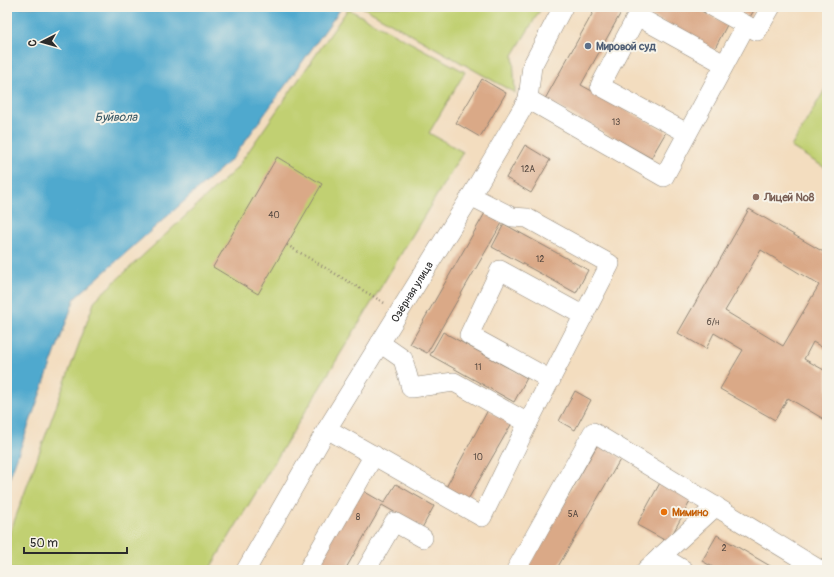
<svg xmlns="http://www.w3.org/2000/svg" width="834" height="577" viewBox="0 0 834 577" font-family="Pangolin,sans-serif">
	<rect width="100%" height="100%" fill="#f7f3e8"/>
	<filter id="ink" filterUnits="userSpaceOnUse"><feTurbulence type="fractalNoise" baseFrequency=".025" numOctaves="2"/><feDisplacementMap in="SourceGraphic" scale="8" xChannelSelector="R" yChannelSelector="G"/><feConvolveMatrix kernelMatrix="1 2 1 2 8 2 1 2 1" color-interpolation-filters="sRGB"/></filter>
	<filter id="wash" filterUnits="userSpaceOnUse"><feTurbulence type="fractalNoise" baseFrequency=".012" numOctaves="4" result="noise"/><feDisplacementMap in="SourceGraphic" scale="16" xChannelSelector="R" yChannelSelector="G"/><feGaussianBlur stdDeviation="0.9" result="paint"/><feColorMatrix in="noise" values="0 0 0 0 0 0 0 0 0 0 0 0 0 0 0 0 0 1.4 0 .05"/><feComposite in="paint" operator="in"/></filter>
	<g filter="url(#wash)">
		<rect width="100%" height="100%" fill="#f3ddbf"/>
		<!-- green -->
		<g fill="#c1d072" stroke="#767e4e">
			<path d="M362,7h180l-29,48 2,38z"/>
			<path d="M348,9l117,63 -36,61 34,19 -254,418h-202v-29l88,-241 141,-131z"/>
			<path d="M827,86v83l-36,-22z"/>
		</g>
		<!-- water -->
		<path fill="#50a9ce" stroke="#3e6a7c" d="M7,7h335l-109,151 -158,140 -68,187z"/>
		<g id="blocks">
			<!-- building -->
			<g fill="#daa987" fill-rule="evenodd">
				<path d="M596,7h28l-43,78 85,47 -15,26 -106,-59z"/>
				<path d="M636,7h58l33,18 -13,25z"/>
				<path d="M732,7h24l-6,10z"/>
				<path d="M482,79l24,14 -26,44 -24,-14z"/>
				<path d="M525,145l25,15 -19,33 -25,-15z"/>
				<path d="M277,157l45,27 -64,110 -45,-27z"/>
				<path d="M749,209l78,45v93l-2,2 -12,-7 -9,17 20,11 3,-6v57l-39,-23 -13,22 -55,-31 23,-39 -29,-17 -8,16 -28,-16zM761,250l58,35 -36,61 -58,-35z"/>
				<path d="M485,213l17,10 -75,130 -17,-9z"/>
				<path d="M504,224l84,46 -12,23 -84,-46z"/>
				<path d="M443,332l84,46 -13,24 -84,-47z"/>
				<path d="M575,391l16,9 -16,30 -16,-9z"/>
				<path d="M488,410l24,13 -46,80 -22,-12z"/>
				<path d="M598,444l23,14 -65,112h-30z"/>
				<path d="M661,481l31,17 -24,44 -31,-17z"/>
				<path d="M396,484l38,22 -12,22 -40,-23 -37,65h-35l48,-82 26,15z"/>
				<path d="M717,535l60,35h-59l-16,-9z"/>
			</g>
		</g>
	</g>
	<g filter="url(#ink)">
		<use href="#blocks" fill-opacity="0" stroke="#8f8475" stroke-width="1"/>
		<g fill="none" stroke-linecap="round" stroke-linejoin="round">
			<!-- minor casing -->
			<g stroke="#8f8475" stroke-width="20">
				<g id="minor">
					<path d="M713,7l44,24 14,-24"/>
					<path d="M528,99l136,78 82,-152"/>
					<path d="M687,133l-87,-47 37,-70 87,48"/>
					<path d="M380,343l23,16 8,29 43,-6 74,41 82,-159 -83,-46 -15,-1 -41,-21"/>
					<path d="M551,380l-82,-45 31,-65 84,46"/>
					<path d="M327,429l155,88 46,-94"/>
					<path d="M661,556l23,14"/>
					<path id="s1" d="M246,570l81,-141 144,-233 57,-97 4,-33 31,-59"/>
					<path d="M308,570l66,-115"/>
					<path d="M366,570l28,-48 29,16"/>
					<path d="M516,570l77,-138 227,138"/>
					<path d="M646,570l70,-64"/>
				</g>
			</g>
			<!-- path -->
			<path stroke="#8f8475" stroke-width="2.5" stroke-dasharray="1 3" stroke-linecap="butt" d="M287,245l99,59"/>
			<!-- minor -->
			<use href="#minor" stroke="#fff" stroke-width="19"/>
		</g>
	</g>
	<!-- markers -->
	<circle fill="#5c6f8a" stroke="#f7f3e8" stroke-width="1.5" cx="588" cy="46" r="4"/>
	<circle fill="#8d6e63" stroke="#f7f3e8" stroke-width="1.5" cx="756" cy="197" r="4"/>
	<circle fill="#e8710a" stroke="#f7f3e8" stroke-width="1.5" cx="664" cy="512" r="4"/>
	<g text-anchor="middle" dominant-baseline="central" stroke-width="4" stroke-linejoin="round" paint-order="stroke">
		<!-- number labels -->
		<g font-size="9" fill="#574a42">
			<text x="616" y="122">13</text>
			<text x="528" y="169">12А</text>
			<text x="274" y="215">40</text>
			<text x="540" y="259">12</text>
			<text x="713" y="322">б/н</text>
			<text x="478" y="367">11</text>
			<text x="478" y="457">10</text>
			<text x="573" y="514">5А</text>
			<text x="358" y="517">8</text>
			<text x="724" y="548">2</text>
		</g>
		<!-- service labels -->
		<g font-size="11" font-weight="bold" fill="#4e5e75" stroke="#f7f3e8" text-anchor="start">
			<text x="596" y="46">Мировой суд</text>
		</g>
		<!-- education labels -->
		<g font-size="11" font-weight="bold" fill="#785e54" stroke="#f7f3e8" text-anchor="start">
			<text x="764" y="197">Лицей №8</text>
		</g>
		<!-- street labels -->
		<g font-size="11" fill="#2b2b2b" stroke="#f7f3e8">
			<text stroke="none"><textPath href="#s1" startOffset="324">Озёрная улица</textPath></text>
		</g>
		<!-- food labels -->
		<g font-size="11" font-weight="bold" fill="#c56008" stroke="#f7f3e8" text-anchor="start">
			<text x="672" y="512">Мимино</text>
		</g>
		<!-- water labels -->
		<g font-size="12" font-style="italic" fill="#385764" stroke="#f7f3e8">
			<text x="116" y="117">Буйвола</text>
		</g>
	</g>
	<!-- margin -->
	<rect width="834" height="577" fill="none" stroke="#f7f3e8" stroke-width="24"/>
	<!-- north arrow -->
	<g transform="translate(42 42) rotate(264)" stroke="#f7f3e8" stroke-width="3" paint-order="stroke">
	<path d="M0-3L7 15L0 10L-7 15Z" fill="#2b2b2b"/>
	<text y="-6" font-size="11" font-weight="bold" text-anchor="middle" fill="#2b2b2b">С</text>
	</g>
	<!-- scale -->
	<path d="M24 547v6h103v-6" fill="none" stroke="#2b2b2b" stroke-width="2"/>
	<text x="30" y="547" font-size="12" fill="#2b2b2b" stroke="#f7f3e8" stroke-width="3" paint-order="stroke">50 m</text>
</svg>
